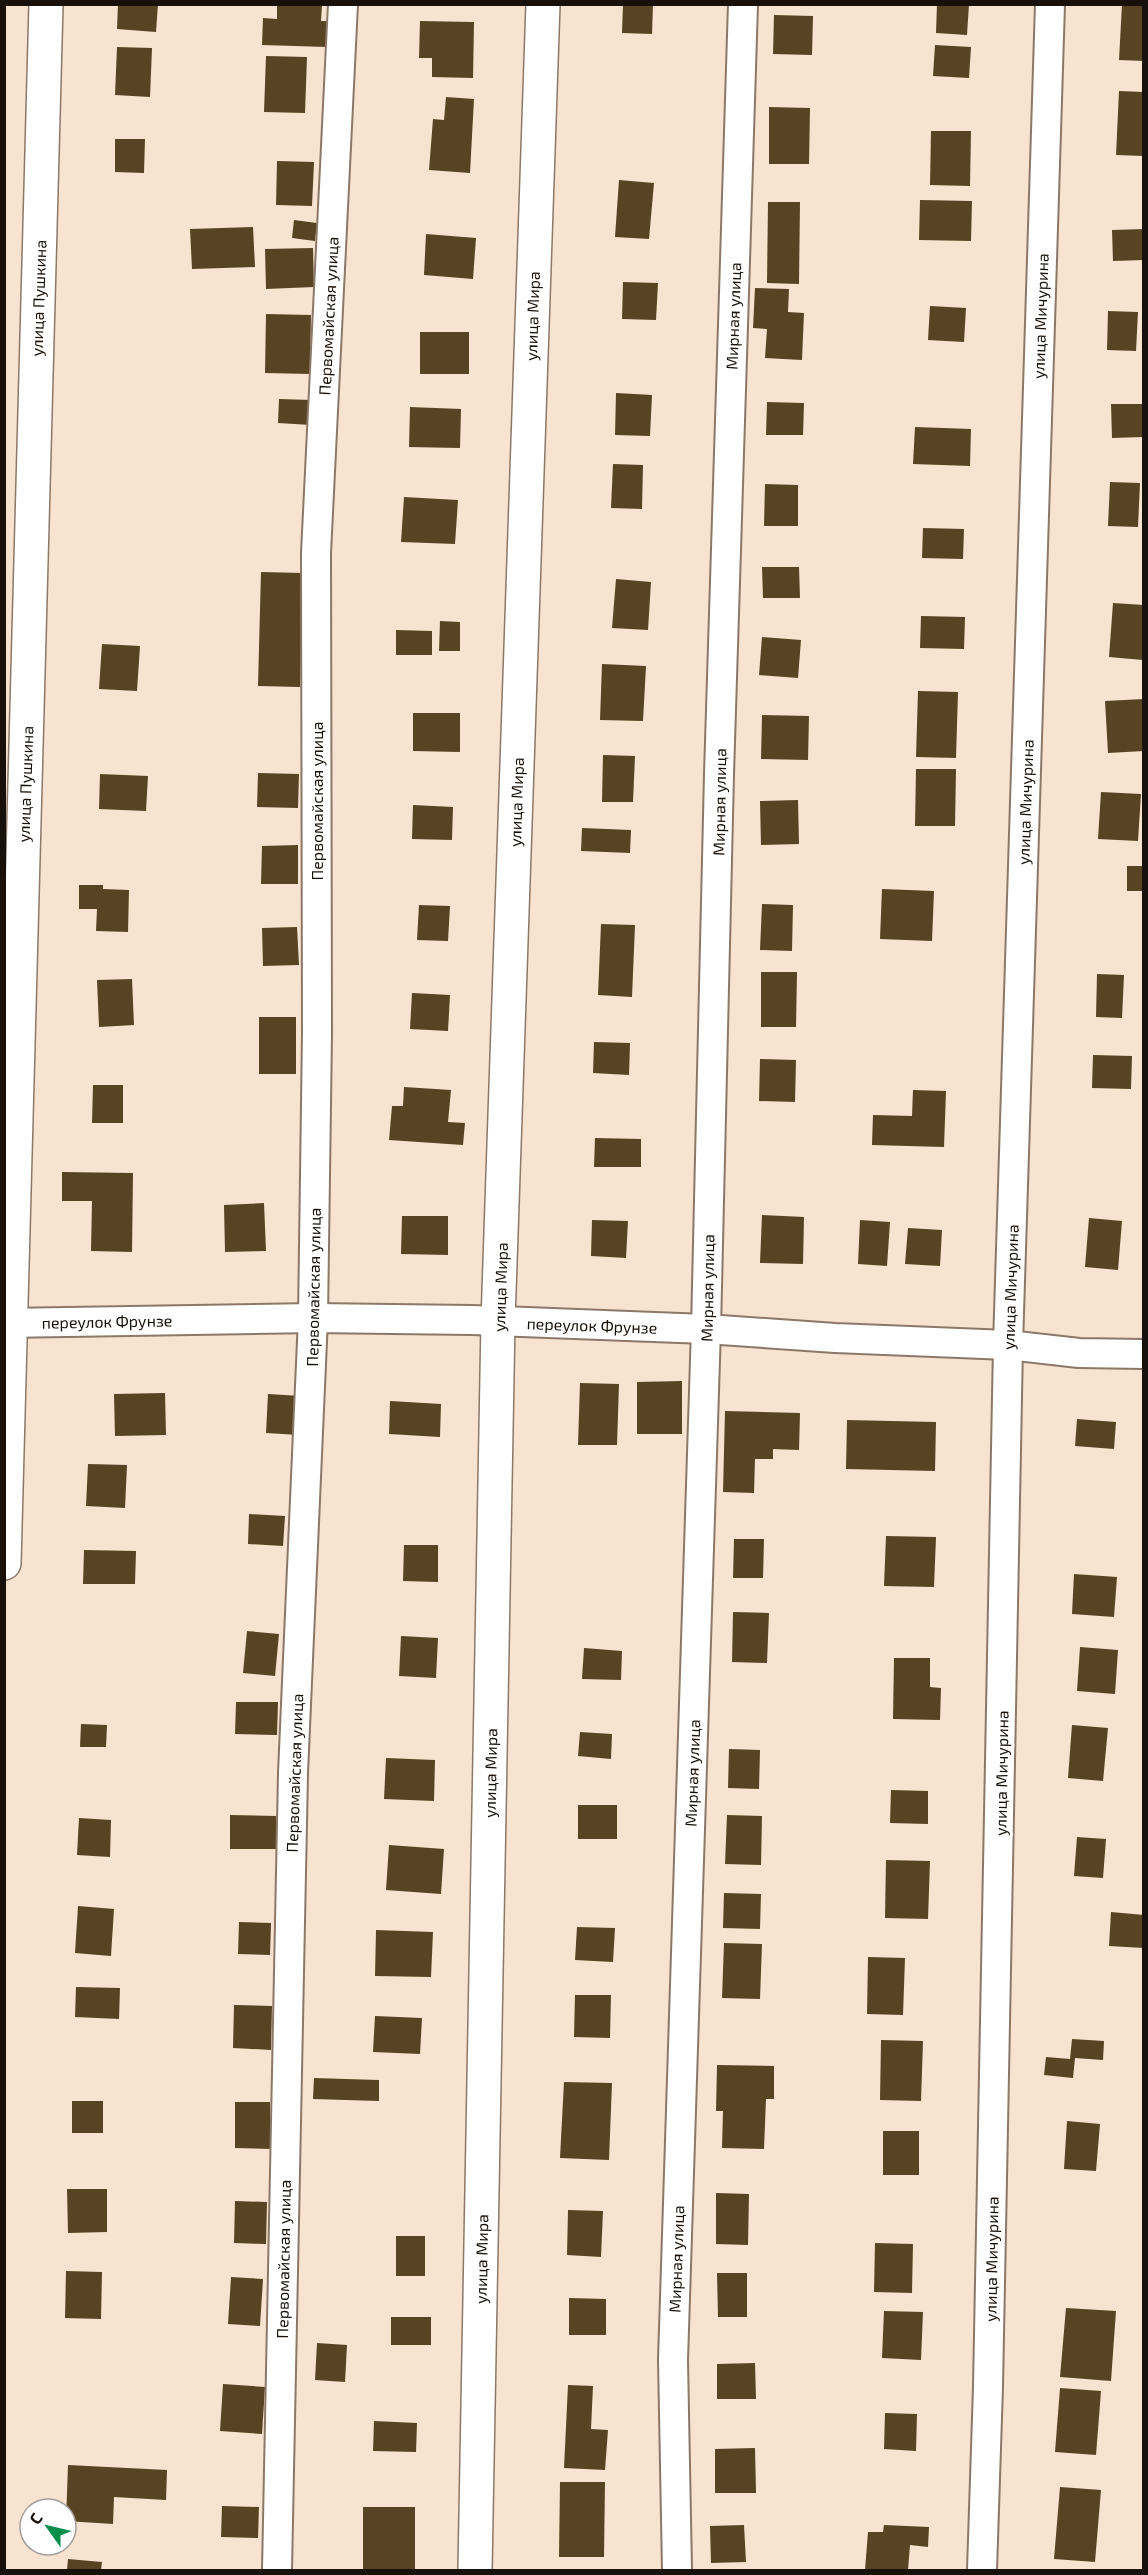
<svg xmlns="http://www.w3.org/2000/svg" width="1148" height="2575" viewBox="0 0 1148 2575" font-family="'Exo 2',sans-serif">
	<rect width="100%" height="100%" fill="#f8e2d0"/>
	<!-- building -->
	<g fill="#584422">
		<path d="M118,4h40l-2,28 -39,-3z"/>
		<path d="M277,4h45l-1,17h7l-1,26 -65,-2 1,-27 14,1z"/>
		<path d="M623,4h30l-1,30 -30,-1z"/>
		<path d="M937,4h32l-2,31 -31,-2z"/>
		<path d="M1122,4h22v57l-25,-1z"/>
		<path d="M774,15l39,1 -1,39 -39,-1z"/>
		<path d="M420,21l54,1 -1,56 -41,-1v-19h-13z"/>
		<path d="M935,45l36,2 -2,31 -36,-2z"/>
		<path d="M117,47l35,1 -2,49 -35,-2z"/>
		<path d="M266,56l41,1 -2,56 -41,-1z"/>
		<path d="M1119,91l25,1v64l-28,-1z"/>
		<path d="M446,97l28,2 -4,74 -41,-3 4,-51 11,1z"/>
		<path d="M769,107l41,1 -1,56h-40z"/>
		<path d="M931,131h40l-1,55 -40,-1z"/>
		<path d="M115,139h30l-1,34 -29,-1z"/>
		<path d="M277,161l37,1 -2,44 -36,-1z"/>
		<path d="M619,180l35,3 -5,56 -34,-2z"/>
		<path d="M920,200l52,1 -1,40 -52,-1z"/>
		<path d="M768,202h32l-1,82 -32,-1z"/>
		<path d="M294,220l23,3 -2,18 -23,-3z"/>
		<path d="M253,227l2,40 -63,2 -2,-40z"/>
		<path d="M1144,229v31l-31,1 -1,-31z"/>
		<path d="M426,234l50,4 -3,41 -49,-4z"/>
		<path d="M313,248l1,39 -48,2 -1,-40z"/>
		<path d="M623,282l35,1 -2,37 -34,-1z"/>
		<path d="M755,288l34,1 -1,23 16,1 -2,47 -37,-2 2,-29 -14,-1z"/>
		<path d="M930,306l36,2 -2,34 -36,-2z"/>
		<path d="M1108,311l30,1 -2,39 -29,-1z"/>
		<path d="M266,314l45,1 -1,59 -45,-1z"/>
		<rect x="420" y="332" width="49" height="42"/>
		<path d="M616,393l36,2 -2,41 -35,-1z"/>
		<path d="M279,399l33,1 -1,25 -33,-2z"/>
		<path d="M767,402l37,1 -1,32h-37z"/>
		<path d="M1111,404h32v33l-31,1z"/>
		<path d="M410,407l51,2 -1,39 -51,-1z"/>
		<path d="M915,427l56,2 -1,37 -57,-2z"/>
		<path d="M613,464l30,1 -1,44 -31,-1z"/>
		<path d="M1110,482l30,1 -2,44 -30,-1z"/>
		<path d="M765,484l33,1v41h-34z"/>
		<path d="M404,497l54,3 -3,44 -54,-2z"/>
		<path d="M923,528l41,1 -1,30 -41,-1z"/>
		<path d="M762,567h37l1,31h-37z"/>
		<path d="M261,572l42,1 -3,114 -42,-1z"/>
		<path d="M616,579l35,3 -3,48 -36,-2z"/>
		<path d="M1113,603l31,2 -1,55 -34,-3z"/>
		<path d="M921,616l44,1 -1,32 -44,-1z"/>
		<path d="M440,621l20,1v29h-21z"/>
		<path d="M396,630l36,1v24h-36z"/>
		<path d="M762,637l39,3 -3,38 -39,-3z"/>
		<path d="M102,644l38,2 -3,45 -38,-2z"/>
		<path d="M602,664l44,2 -3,55 -43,-1z"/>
		<path d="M918,691l40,1 -2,66 -40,-1z"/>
		<path d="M1144,699v52l-36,2 -3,-52z"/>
		<path d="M413,713h47v39l-47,-1z"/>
		<path d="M762,715l47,1 -1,44 -47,-1z"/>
		<path d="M603,755l32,1 -2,46h-31z"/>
		<path d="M916,769h40l-1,57h-40z"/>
		<path d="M258,773l41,1 -1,34 -41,-1z"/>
		<path d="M100,774l48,2 -2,35 -47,-2z"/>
		<path d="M1101,792l40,2 -3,47 -40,-2z"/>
		<path d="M798,800l1,44 -38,1 -1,-44z"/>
		<path d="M413,805l40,2 -1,33 -40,-1z"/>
		<path d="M582,828l49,2 -1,23 -49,-2z"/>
		<path d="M298,845v39h-37l1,-38z"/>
		<rect x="1127" y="866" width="17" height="25"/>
		<path d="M79,885h24v4l26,1 -1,42 -32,-1 1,-22h-18z"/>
		<path d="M882,889l52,2 -2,50 -52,-2z"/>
		<path d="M762,904l31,1 -1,46 -32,-1z"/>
		<path d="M419,905l31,1 -2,35 -31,-1z"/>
		<path d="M601,924l34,1 -3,72 -34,-2z"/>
		<path d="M297,927l2,38 -36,1 -1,-38z"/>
		<path d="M761,972h36l-1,55h-35z"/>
		<path d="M1097,974l27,1 -2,43 -26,-1z"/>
		<path d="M132,979l2,46 -35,2 -2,-47z"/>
		<path d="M412,993l38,2 -2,36 -38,-2z"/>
		<rect x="259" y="1017" width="37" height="57"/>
		<path d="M594,1042l36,1 -1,32 -36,-2z"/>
		<path d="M1093,1055l39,1 -1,33 -39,-1z"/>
		<path d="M760,1059l36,1 -1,42 -36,-1z"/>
		<path d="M93,1085h30v38h-31z"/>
		<path d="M404,1087l47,3 -3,32 17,1 -2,22 -74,-5 3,-34h11z"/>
		<path d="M913,1090l33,1 -2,56 -72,-2 1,-30 39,1z"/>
		<path d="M595,1138l46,1v28h-47z"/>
		<path d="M62,1172l71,1 -1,79 -41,-1 1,-50h-30z"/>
		<path d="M264,1203l2,48 -41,1 -1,-47z"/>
		<path d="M762,1215l42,2 -1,47 -43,-1z"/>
		<path d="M402,1216h46v39l-47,-1z"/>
		<path d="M1089,1218l33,3 -4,49 -33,-3z"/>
		<path d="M592,1220l36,1 -2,37 -35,-2z"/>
		<path d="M860,1220l30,2 -3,44 -29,-2z"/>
		<path d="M908,1228l34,2 -2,36 -35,-2z"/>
		<path d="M682,1381v53h-45v-52z"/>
		<path d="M580,1383l39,1 -2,61h-39z"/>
		<path d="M165,1393l1,42 -51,1 -1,-42z"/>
		<path d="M268,1394l33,2 -2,39 -33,-2z"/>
		<path d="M390,1401l51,3 -1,33 -51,-3z"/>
		<path d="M725,1411l75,2 -1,37 -26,-1v10h-18l-1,34 -31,-1z"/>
		<path d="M1077,1419l39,3 -2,27 -39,-3z"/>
		<path d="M847,1420l89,2 -1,49 -89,-2z"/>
		<path d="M88,1464l39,1 -2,43 -39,-2z"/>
		<path d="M249,1514l36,2 -2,30 -35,-2z"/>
		<path d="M886,1536l50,1 -2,50 -50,-1z"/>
		<path d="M734,1539h30l-1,39h-30z"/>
		<path d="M404,1545h34v37l-35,-1z"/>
		<path d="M84,1550l52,1 -1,33h-52z"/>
		<path d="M1074,1574l43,3 -3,40 -42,-3z"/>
		<path d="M733,1612l36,1 -2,50 -35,-1z"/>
		<path d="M247,1631l32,3 -4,42 -32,-3z"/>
		<path d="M401,1636l37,2 -2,40 -37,-2z"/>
		<path d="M1080,1647l38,3 -3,44 -38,-3z"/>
		<path d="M584,1648l38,3 -1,29 -39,-1z"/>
		<path d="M894,1658h36v29l11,1 -1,32 -47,-1z"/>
		<path d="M236,1702h42l-1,33 -42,-1z"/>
		<path d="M81,1724l26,1 -1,22h-26z"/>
		<path d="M1072,1725l36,3 -5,53 -35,-3z"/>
		<path d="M580,1732l32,2 -1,25 -33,-3z"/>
		<path d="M729,1749l31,1 -1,39 -31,-1z"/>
		<path d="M386,1758l49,2 -1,41 -50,-2z"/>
		<path d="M891,1790l37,1v33l-38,-1z"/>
		<rect x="578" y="1805" width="39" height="34"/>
		<path d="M230,1815l46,1v33h-46z"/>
		<path d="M727,1815l35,1 -1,49 -36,-1z"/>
		<path d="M79,1818l32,2 -1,37 -33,-2z"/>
		<path d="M1077,1837l29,2 -3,39 -29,-2z"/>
		<path d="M389,1845l55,4 -3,45 -55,-4z"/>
		<path d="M886,1860l44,1 -2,58 -43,-1z"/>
		<path d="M724,1893l37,1 -1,35 -37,-1z"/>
		<path d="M78,1906l36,3 -3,47 -36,-3z"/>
		<path d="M1111,1912l33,3v33l-35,-2z"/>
		<path d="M239,1922l32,1 -1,32 -32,-1z"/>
		<path d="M577,1927l38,1 -2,34 -38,-2z"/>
		<path d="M376,1930l57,2 -2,45 -56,-1z"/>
		<path d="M724,1943l38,1 -2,55 -38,-1z"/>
		<path d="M868,1957l37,1 -2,57 -36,-1z"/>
		<path d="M76,1987l44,1 -1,31 -44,-2z"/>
		<path d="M575,1995h36l-1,43 -36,-1z"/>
		<path d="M234,2005l38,1 -1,44 -38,-2z"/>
		<path d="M375,2016l47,2 -2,36 -47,-2z"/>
		<path d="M1072,2039l32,2 -1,19 -28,-2 -2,20 -29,-3 2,-18 24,2z"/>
		<path d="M881,2040l42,1 -2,60 -41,-1z"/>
		<path d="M717,2065l57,1v33h-8l-2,50 -42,-1 1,-37h-7z"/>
		<path d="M314,2078l65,2v21l-66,-2z"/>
		<path d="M564,2082l48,1 -3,77 -49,-2z"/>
		<rect x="72" y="2101" width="31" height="32"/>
		<path d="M235,2102h35v47l-35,-1z"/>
		<path d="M1067,2121l33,3 -4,47 -32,-2z"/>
		<rect x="883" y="2131" width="36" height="44"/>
		<path d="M67,2189h40v43l-39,1z"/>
		<path d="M716,2193l33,1 -1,51 -32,-1z"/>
		<path d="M235,2201l32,1 -1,42 -32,-1z"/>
		<path d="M568,2210l35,1 -2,46 -34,-2z"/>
		<rect x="396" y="2236" width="29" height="40"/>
		<path d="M875,2243l38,1 -1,49 -38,-1z"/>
		<path d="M66,2271l36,1 -1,47 -36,-1z"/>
		<path d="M717,2273h30v44h-29z"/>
		<path d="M231,2277l32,2 -3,47 -32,-2z"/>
		<path d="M569,2298l37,1v36h-37z"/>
		<path d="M1066,2308l50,3 -5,70 -51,-4z"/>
		<path d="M884,2311l39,1 -2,48 -39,-2z"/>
		<rect x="391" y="2317" width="40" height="28"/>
		<path d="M317,2343l30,2 -2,37 -30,-2z"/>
		<path d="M755,2363l1,36h-39v-35z"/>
		<path d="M223,2384l42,3 -3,47 -42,-3z"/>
		<path d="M568,2385l25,1 -2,43 17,1 -3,40 -41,-2z"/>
		<path d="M1060,2388l41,3 -5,64 -41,-3z"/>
		<path d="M885,2413l32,1 -1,37 -32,-2z"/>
		<path d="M374,2421l43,2 -1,29 -43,-1z"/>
		<path d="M755,2448l1,45h-41v-44z"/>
		<path d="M68,2465l99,5 -1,30 -52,-3 -1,27 -47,-3z"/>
		<path d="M560,2482h45l-1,75h-45z"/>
		<path d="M1060,2487l41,3 -6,72 -41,-3z"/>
		<path d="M222,2506l37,1 -1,31 -37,-1z"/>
		<rect x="363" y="2507" width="52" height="63"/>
		<path d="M744,2525l2,37 -35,1 -1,-37z"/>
		<path d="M884,2525l45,2 -1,20 -18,-2 -2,25h-43l3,-38h15z"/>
		<path d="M68,2559l34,3 -1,8h-34z"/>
	</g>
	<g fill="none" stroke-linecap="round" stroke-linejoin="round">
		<!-- street casing -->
		<g stroke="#8c7868" stroke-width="32">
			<g id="street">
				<path d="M4,1323l309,-5 159,2 234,9 129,9 173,7 71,8 65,1"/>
				<path d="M277,2570l16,-797 20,-455 4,-285 -1,-480 27,-549"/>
				<path d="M677,2570l-4,-210 33,-1031 13,-555 24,-770"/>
				<path d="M982,2570l6,-183 20,-1042 42,-1341"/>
			</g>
		</g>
		<!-- secondary casing -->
		<g stroke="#8c7868" stroke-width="36">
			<g id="secondary">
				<path d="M4,1563l42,-1559"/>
				<path d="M475,2570l23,-1249 45,-1317"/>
			</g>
		</g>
		<!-- street -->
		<use href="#street" stroke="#fff" stroke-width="28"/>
		<!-- secondary -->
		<use href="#secondary" stroke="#fff" stroke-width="33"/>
	</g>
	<g text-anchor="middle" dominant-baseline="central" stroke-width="6" stroke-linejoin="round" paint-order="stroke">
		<!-- street labels -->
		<g font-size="16" fill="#18100a" stroke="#fff">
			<text transform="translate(38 298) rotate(-88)">улица Пушкина</text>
			<text transform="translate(328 316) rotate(-87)">Первомайская улица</text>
			<text transform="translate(532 316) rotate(-88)">улица Мира</text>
			<text transform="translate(733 316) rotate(-88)">Мирная улица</text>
			<text transform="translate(1040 316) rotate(-88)">улица Мичурина</text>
			<text transform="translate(25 784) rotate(-88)">улица Пушкина</text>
			<text transform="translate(316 801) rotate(-90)">Первомайская улица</text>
			<text transform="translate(516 802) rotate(-88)">улица Мира</text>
			<text transform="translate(719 802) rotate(-89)">Мирная улица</text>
			<text transform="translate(1025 802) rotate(-88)">улица Мичурина</text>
			<text transform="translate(313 1287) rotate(-89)">Первомайская улица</text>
			<text transform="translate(500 1287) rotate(-88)">улица Мира</text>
			<text transform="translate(1010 1287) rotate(-88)">улица Мичурина</text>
			<text transform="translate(707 1288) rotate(-89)">Мирная улица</text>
			<text transform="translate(107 1321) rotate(-1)">переулок Фрунзе</text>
			<text transform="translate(592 1325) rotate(2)">переулок Фрунзе</text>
			<text transform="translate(294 1773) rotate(-88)">Первомайская улица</text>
			<text transform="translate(490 1773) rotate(-89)">улица Мира</text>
			<text transform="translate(692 1773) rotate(-88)">Мирная улица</text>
			<text transform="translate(1001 1773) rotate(-89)">улица Мичурина</text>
			<text transform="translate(283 2259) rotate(-89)">Первомайская улица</text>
			<text transform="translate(481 2259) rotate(-89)">улица Мира</text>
			<text transform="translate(676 2259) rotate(-88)">Мирная улица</text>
			<text transform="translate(991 2259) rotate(-89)">улица Мичурина</text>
		</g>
	</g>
	<!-- border -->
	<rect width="1148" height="2575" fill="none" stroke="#18100a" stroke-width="12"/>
	<!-- north arrow -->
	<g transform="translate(48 2527) rotate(304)"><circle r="28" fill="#ffffff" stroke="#a39f9d" stroke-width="1.5"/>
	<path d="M0-4.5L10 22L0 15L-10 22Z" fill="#078e4c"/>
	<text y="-9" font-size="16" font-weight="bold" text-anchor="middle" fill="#18100a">С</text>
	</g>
</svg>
